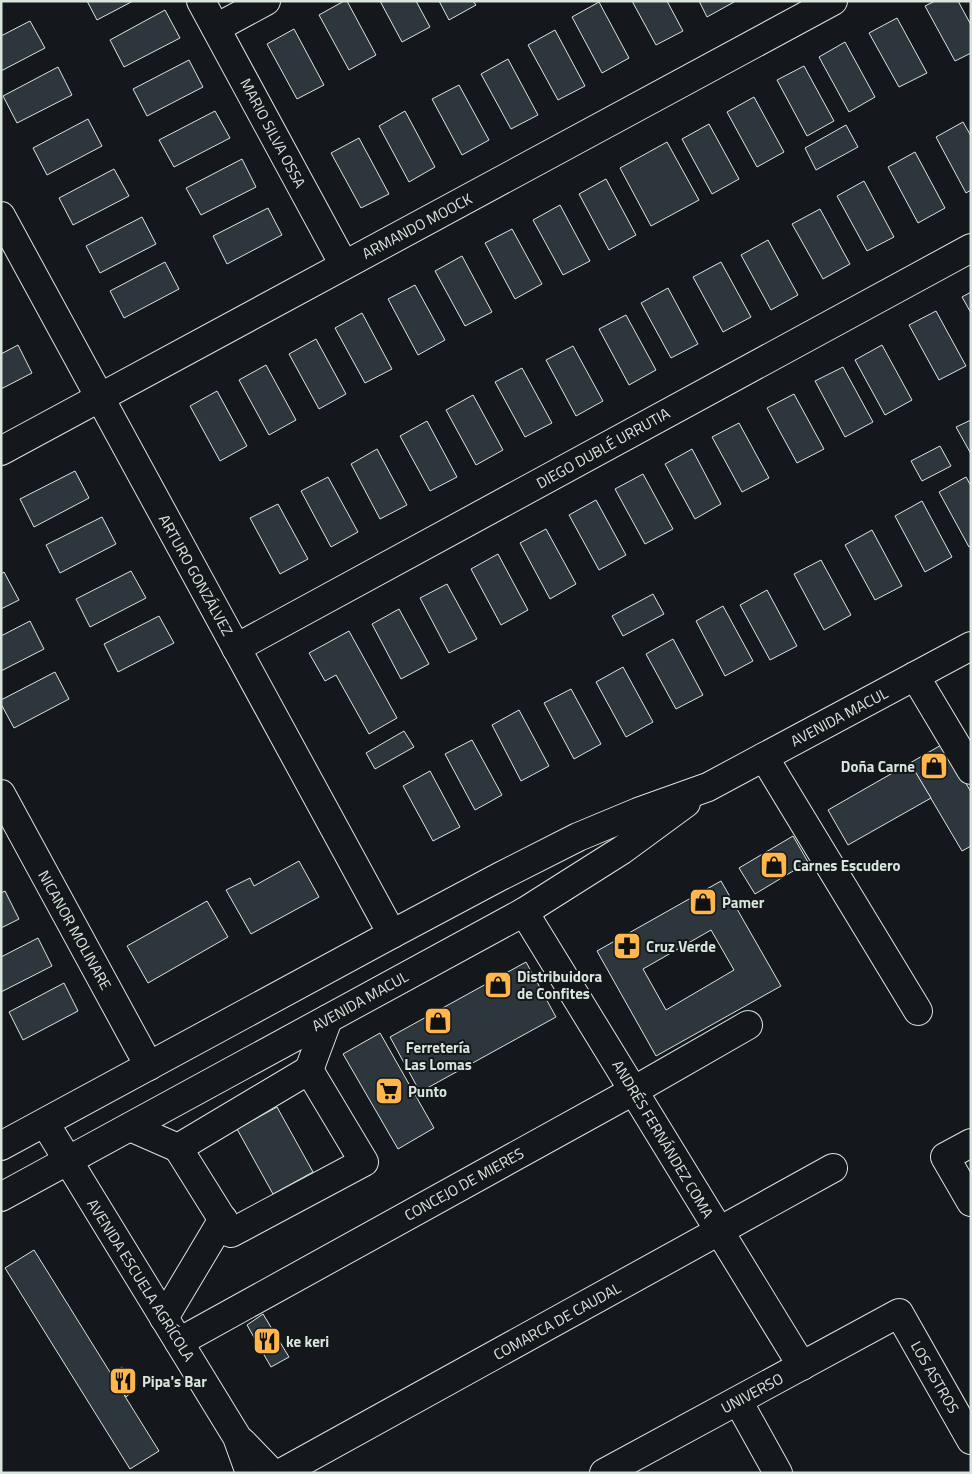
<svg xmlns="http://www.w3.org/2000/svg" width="972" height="1474" viewBox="0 0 972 1474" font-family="'Titillium Web',sans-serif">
	<rect width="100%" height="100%" fill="#14181c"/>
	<!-- building -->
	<g fill="#2c363c" stroke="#d8e6dc" fill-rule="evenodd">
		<path d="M87,1h46l-36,19z"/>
		<path d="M344,1h3l29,54 -27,15 -30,-55z"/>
		<path d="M380,1h36l14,26 -28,15z"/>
		<path d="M439,1h34l3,4 -27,15z"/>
		<path d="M632,1h35l16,30 -27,14z"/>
		<path d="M699,1h34l1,1 -27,15z"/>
		<path d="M935,1h23l13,24v28l-16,8 -30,-55z"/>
		<path d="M599,2l30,56 -27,15 -30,-56z"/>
		<path d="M165,10l15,28 -56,29 -14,-27z"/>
		<path d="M897,18l30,55 -28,14 -30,-54z"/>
		<path d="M30,21l15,27 -44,23v-35z"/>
		<path d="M294,29l30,56 -27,14 -30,-55z"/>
		<path d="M555,30l30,56 -27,14 -30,-55z"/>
		<path d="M845,42l30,55 -26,15 -30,-55z"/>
		<path d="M508,59l30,56 -27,14 -30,-55z"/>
		<path d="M189,60l14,27 -56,29 -14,-27z"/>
		<path d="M804,66l30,55 -27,15 -30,-56z"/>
		<path d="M58,67l14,28 -55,28 -14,-27z"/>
		<path d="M459,85l30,55 -27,15 -30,-56z"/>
		<path d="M754,97l30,55 -27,15 -30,-55z"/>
		<path d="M215,111l15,27 -56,29 -15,-27z"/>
		<path d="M405,111l30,56 -26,15 -30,-56z"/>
		<path d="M88,119l14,27 -55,29 -14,-27z"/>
		<path d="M963,122l8,14v54l-5,3 -30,-56z"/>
		<path d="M709,124l30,55 -27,15 -30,-55z"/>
		<path d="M846,125l12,22 -42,23 -11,-22z"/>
		<path d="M359,138l30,56 -28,14 -30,-55z"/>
		<path d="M667,142l32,58 -48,26 -31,-58z"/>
		<path d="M915,152l30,56 -27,15 -30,-56z"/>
		<path d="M242,159l14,28 -55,28 -15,-27z"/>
		<path d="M114,169l15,27 -56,29 -14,-27z"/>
		<path d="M606,179l30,56 -27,15 -30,-56z"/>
		<path d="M864,181l30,56 -27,14 -30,-55z"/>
		<path d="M560,205l30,56 -27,14 -30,-55z"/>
		<path d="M268,208l14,27 -55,29 -14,-28z"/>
		<path d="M820,209l30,55 -27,15 -31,-55z"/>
		<path d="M142,217l14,27 -56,29 -14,-27z"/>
		<path d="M512,229l30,55 -27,15 -30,-56z"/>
		<path d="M768,240l30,55 -27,15 -30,-55z"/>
		<path d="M462,256l30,56 -27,14 -30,-55z"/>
		<path d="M165,262l14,27 -55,29 -14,-27z"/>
		<path d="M721,262l30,55 -28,15 -30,-55z"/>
		<path d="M415,285l30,55 -27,15 -30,-56z"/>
		<path d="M668,288l30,56 -27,14 -30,-55z"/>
		<path d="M971,292v21l-9,-16z"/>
		<path d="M936,311l30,55 -27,14 -30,-55z"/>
		<path d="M362,313l30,56 -27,14 -30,-55z"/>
		<path d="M626,315l30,55 -27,15 -30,-56z"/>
		<path d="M316,339l30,55 -27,15 -30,-55z"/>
		<path d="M18,345l14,28 -31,16v-35z"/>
		<path d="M882,345l30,55 -27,15 -30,-55z"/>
		<path d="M573,346l30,55 -27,15 -30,-56z"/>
		<path d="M266,365l30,55 -27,15 -30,-55z"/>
		<path d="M843,367l30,55 -28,15 -30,-56z"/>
		<path d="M522,368l30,55 -27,14 -30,-55z"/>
		<path d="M217,391l30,55 -27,15 -30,-55z"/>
		<path d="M794,394l30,55 -27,14 -30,-55z"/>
		<path d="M473,395l30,55 -27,15 -30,-55z"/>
		<path d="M971,420v34l-15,-27z"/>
		<path d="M427,421l30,56 -27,14 -30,-55z"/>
		<path d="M739,423l30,55 -27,14 -30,-55z"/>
		<path d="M940,446l11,20 -29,15 -11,-20z"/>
		<path d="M377,449l30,56 -27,14 -29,-55z"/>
		<path d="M692,449l29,55 -26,15 -30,-55z"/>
		<path d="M75,471l14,27 -55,29 -14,-28z"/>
		<path d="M643,474l30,55 -28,15 -30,-55z"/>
		<path d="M328,477l30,55 -27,15 -30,-56z"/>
		<path d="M966,477l5,9v60l-2,1 -30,-55z"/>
		<path d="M596,500l30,55 -27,15 -30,-55z"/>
		<path d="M922,501l30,56 -27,15 -30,-56z"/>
		<path d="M278,504l30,55 -28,15 -30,-56z"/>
		<path d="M102,517l14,27 -56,29 -14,-28z"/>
		<path d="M546,529l30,55 -26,15 -30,-56z"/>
		<path d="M872,530l30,56 -27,14 -30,-55z"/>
		<path d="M498,554l30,56 -27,15 -30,-56z"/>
		<path d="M821,560l30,55 -27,15 -30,-56z"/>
		<path d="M131,571l15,27 -56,29 -14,-28z"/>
		<path d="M4,572l15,28 -18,9v-35z"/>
		<path d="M447,584l30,55 -28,14 -29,-55z"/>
		<path d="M767,590l30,56 -27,14 -30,-55z"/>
		<path d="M653,594l11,20 -41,22 -11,-20z"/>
		<path d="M723,606l30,55 -28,15 -29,-55z"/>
		<path d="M399,609l30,55 -28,15 -29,-55z"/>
		<path d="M159,616l15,27 -56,29 -14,-28z"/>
		<path d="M30,621l14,28 -43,22v-35z"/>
		<path d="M349,631l48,87 -28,16 -33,-59 -11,6 -16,-28z"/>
		<path d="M673,639l30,56 -27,14 -30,-55z"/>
		<path d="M623,667l30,55 -27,15 -30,-55z"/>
		<path d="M55,672l14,27 -55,29 -13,-24v-4z"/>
		<path d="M571,689l30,55 -27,15 -30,-56z"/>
		<path d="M519,710l30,56 -28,15 -29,-56z"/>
		<path d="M404,731l10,16 -39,22 -9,-16z"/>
		<path d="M472,740l30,55 -27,15 -30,-56z"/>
		<path d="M943,744l28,48v54l-9,5 -52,-88z"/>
		<path d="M910,763l21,35 -83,47 -20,-35z"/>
		<path d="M430,771l30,56 -27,14 -30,-55z"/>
		<path d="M793,836l15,26 -53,32 -16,-26z"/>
		<path d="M299,861l20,36 -68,37 -25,-44 24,-12 4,8z"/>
		<path d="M721,881l60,105 -125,70 -59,-105zM711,930l23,40 -68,40 -23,-41z"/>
		<path d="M5,891l14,28 -18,9v-35z"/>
		<path d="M207,901l21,36 -80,46 -21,-37z"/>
		<path d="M38,938l14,28 -51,26v-35z"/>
		<path d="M526,962l30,55 -136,75 -30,-55z"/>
		<path d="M64,983l14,28 -55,29 -14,-28z"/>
		<path d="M380,1033l54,95 -36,21 -55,-95z"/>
		<path d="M277,1107l36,65 -40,22 -36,-65z"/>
		<path d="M34,1250l125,201 -29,18 -125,-201z"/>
		<path d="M263,1314l26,43 -18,10 -24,-42z"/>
		<path d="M122,1367l13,22 -9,8 -15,-23z"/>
	</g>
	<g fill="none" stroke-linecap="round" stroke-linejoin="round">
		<!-- minor casing -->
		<g stroke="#d8e6dc" stroke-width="30">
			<g id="minor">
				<path d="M201,1l143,264"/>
				<path d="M216,28l50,-27"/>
				<path d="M1,216l391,718"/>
				<path d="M1,451l832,-450"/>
				<path d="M236,648l735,-400"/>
				<path d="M915,676l56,94"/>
				<path d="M764,757l154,254"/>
				<path d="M1,794l148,272"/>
				<path d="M524,912l278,454"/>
				<path d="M309,1070l55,92 -133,71 -53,-85z"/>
				<path d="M309,1070l19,-51"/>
				<path d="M130,1127l48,21"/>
				<path d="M971,1143l-26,14 26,45"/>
				<path d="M164,1318l59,-99"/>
				<path d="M179,1342l454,-251 115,-66"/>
				<path d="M738,1401l40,72"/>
				<path d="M281,1473l552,-305"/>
				<path d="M604,1473l295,-160 72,127"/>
			</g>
		</g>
		<!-- major casing -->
		<g stroke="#d8e6dc" stroke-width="30">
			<g id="major">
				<path d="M45,1123l192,314 13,36"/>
				<path d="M1,1146l391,-212 109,-58 77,-39 60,-25 70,-25 263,-141"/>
				<path d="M1,1197l523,-285 98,-62 64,-47"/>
				<path d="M242,1442l30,31"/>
			</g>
		</g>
		<!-- minor -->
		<use href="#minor" stroke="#14181c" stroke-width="28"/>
		<!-- major -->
		<use href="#major" stroke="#14181c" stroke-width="28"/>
	</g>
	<!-- icons -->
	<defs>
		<g id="shop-square" transform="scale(1.4375)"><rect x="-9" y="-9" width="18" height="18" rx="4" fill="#ffb74d" stroke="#14181c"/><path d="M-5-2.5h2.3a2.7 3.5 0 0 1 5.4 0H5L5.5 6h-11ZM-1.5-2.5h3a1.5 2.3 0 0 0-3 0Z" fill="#111"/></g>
		<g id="pharmacy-square" transform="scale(1.4375)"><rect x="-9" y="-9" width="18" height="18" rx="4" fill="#ffb74d" stroke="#14181c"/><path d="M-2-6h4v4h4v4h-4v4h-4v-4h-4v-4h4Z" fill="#111"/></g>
		<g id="supermarket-square" transform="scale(1.4375)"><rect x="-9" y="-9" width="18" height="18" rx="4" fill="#ffb74d" stroke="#14181c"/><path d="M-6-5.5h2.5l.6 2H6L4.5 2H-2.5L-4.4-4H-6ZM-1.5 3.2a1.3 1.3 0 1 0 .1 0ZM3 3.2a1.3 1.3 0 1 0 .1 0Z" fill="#111"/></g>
		<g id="restaurant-square" transform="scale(1.4375)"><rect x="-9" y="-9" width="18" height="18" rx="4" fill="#ffb74d" stroke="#14181c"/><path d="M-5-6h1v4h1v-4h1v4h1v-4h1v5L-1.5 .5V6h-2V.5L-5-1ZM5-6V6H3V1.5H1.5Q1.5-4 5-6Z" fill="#111"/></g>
	</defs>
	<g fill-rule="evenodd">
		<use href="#shop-square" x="934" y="766"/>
		<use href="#shop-square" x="774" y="865"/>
		<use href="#shop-square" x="703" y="902"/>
		<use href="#pharmacy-square" x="627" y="946"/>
		<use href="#shop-square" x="498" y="985"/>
		<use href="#shop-square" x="438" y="1021"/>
		<use href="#supermarket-square" x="389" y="1091"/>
		<use href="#restaurant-square" x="267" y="1341"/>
		<use href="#restaurant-square" x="123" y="1381"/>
	</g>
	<g text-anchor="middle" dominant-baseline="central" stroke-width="4" stroke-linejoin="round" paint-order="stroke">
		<!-- street labels -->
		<g font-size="15" fill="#d8e6dc" stroke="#14181c">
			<text transform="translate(273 133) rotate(62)">MARIO SILVA OSSA</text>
			<text transform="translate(417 226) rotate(-28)">ARMANDO MOOCK</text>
			<text transform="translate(603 448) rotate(-29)">DIEGO DUBLÉ URRUTIA</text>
			<text transform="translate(196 575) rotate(61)">ARTURO GONZÁLVEZ</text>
			<text transform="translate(839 717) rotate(-28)">AVENIDA MACUL</text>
			<text transform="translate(75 930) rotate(61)">NICANOR MOLINARE</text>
			<text transform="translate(360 1001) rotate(-29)">AVENIDA MACUL</text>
			<text transform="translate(663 1139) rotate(59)">ANDRÉS FERNÁNDEZ COMA</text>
			<text transform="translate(464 1184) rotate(-29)">CONCEJO DE MIERES</text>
			<text transform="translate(141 1280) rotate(58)">AVENIDA ESCUELA AGRÍCOLA</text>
			<text transform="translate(557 1321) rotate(-29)">COMARCA DE CAUDAL</text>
			<text transform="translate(935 1377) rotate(60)">LOS ASTROS</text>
			<text transform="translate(752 1393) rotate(-28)">UNIVERSO</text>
		</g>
		<!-- poi labels -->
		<g font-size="15" font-weight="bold" fill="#d8e6dc" stroke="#14181c" text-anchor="start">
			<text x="915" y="766" text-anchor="end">Doña Carne</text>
			<text x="793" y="865">Carnes Escudero</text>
			<text x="722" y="902">Pamer</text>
			<text x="646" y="946">Cruz Verde</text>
			<text x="517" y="976">Distribuidora<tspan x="517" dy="17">de Confites</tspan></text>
			<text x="438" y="1047" text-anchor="middle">Ferretería<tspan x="438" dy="17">Las Lomas</tspan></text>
			<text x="408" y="1091">Punto</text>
			<text x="286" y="1341">ke keri</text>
			<text x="142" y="1381">Pipa's Bar</text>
		</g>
	</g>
	<!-- border -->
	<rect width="972" height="1474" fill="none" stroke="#d8e6dc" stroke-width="5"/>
</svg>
